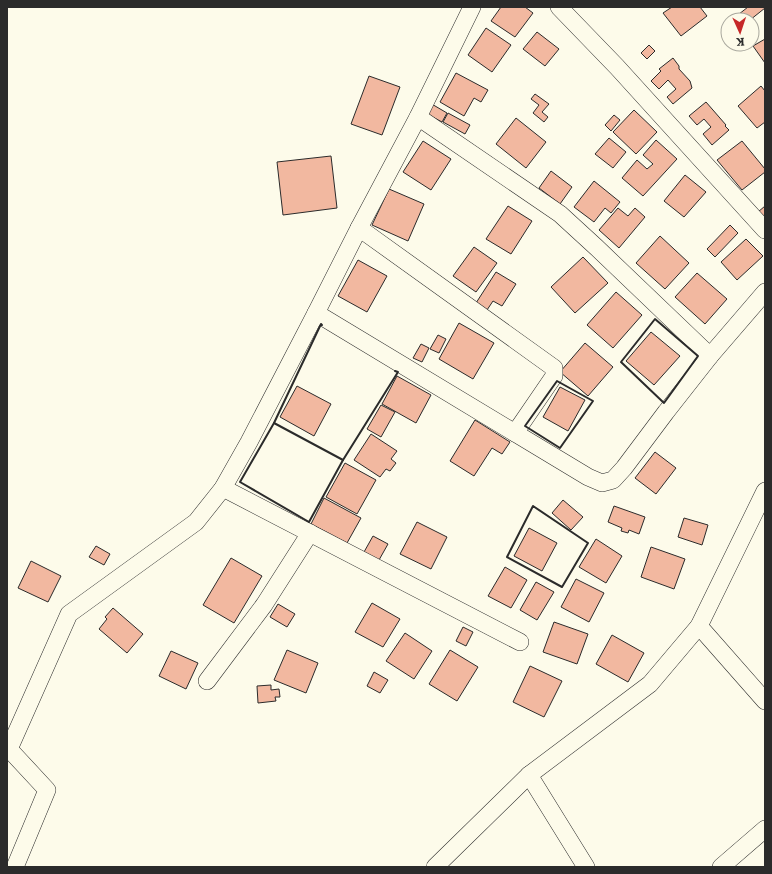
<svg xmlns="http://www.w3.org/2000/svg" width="772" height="874" viewBox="0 0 772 874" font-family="Literata,serif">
	<rect width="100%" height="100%" fill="#fdfbea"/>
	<!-- building -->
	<g fill="#f2b8a0" stroke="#2b2b2b">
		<path d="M501,7h24l8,6 -18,24 -24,-16z"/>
		<path d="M672,7h28l7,9 -26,20 -18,-23z"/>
		<path d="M748,7h17v1l-15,12h-15l-1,-2z"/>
		<path d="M486,28l25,17 -19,27 -24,-17z"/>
		<path d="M537,32l22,17 -14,17 -22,-17z"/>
		<path d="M765,39v24l-12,-17z"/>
		<path d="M649,45l6,6 -8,8 -6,-6z"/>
		<path d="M673,58l6,8v3l11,12 2,7 -19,16 -6,-7 9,-8 -8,-9 -9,9 -8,-8 10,-10 -2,-2z"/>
		<path d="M456,73l32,17 -7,12 -7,-4 -10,18 -24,-14z"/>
		<path d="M369,76l31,11 -18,48 -31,-11z"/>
		<path d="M761,86l4,5v31l-8,6 -19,-22z"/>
		<path d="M535,94l14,10 -7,8 6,5 -4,5 -11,-9 6,-8 -8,-6z"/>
		<path d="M706,102l20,23 -1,1 4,4 -17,15 -9,-11 8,-7 -7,-8 -7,6 -8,-9z"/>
		<path d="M430,103l17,10 -5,9 -17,-9z"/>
		<path d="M634,110l23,22 -21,22 -23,-22z"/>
		<path d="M448,113l22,12 -5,9 -22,-12z"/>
		<path d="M614,115l6,5 -9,11 -6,-6z"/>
		<path d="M516,118l30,24 -20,26 -30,-24z"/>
		<path d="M609,138l17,14 -13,16 -18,-14z"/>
		<path d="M656,140l21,19 -34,37 -21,-18 15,-18 10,9 6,-5 -10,-9z"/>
		<path d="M423,141l28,18 -20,31 -28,-18z"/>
		<path d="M742,141l23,28v3l-23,18 -25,-30z"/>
		<path d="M331,156l6,52 -54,7 -6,-53z"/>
		<path d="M551,171l21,16 -12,17 -21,-16z"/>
		<path d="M685,175l21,17 -22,25 -20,-16z"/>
		<path d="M594,181l26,21 -9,11 -6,-5 -11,14 -20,-15z"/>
		<path d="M389,189l35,15 -16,37 -36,-16z"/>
		<path d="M508,206l24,15 -21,33 -25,-15z"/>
		<path d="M765,206v14l-7,-8z"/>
		<path d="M618,208l10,8 7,-8 10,9 -26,31 -20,-18z"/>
		<path d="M730,225l8,8 -23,24 -8,-8z"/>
		<path d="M660,236l29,27 -24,26 -29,-26z"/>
		<path d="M746,239l17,17 -26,24 -16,-18z"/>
		<path d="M474,247l23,16 -21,29 -23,-16z"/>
		<path d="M583,257l25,26 -33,30 -24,-26z"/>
		<path d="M358,260l29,16 -20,36 -29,-16z"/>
		<path d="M496,272l20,12 -14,22 -9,-5 -6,9 -11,-7z"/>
		<path d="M697,273l30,26 -22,25 -30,-27z"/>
		<path d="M616,292l26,23 -29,33 -26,-23z"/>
		<path d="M459,323l35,20 -21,36 -34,-20z"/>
		<path d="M651,332l29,24 -26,29 -28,-24z"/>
		<path d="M438,335l8,4 -7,14 -9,-4z"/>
		<path d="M585,343l28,24 -25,29 -28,-24z"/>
		<path d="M421,344l8,4 -7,14 -9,-4z"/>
		<path d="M397,376l34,19 -15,28 -34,-19z"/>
		<path d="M297,386l34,18 -17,32 -34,-19z"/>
		<path d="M560,387l25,13 -17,31 -25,-14z"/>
		<path d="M381,405l14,7 -14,25 -14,-8z"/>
		<path d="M475,420l35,22 -8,12 -10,-6 -18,28 -24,-15z"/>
		<path d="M371,434l26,17 -6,8 5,4 -6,8 -4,-2 -6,8 -26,-17z"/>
		<path d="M655,452l21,16 -20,26 -21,-16z"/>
		<path d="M345,463l31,17 -19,34 -31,-17z"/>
		<path d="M324,498l37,20 -14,25 -36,-19z"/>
		<path d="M563,500l20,17 -12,13 -19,-17z"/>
		<path d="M614,506l31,11 -6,17 -10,-4 -1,3 -7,-2 1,-3 -14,-6z"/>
		<path d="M684,518l24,7 -6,20 -24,-8z"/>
		<path d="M417,522l30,15 -16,32 -31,-15z"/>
		<path d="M529,528l28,15 -15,28 -28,-15z"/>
		<path d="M373,536l15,8 -9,16 -15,-8z"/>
		<path d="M596,539l26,17 -16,27 -27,-16z"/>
		<path d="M96,546l14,8 -6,11 -15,-8z"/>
		<path d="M651,547l34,12 -11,30 -33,-12z"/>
		<path d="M231,558l31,18 -28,47 -31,-18z"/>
		<path d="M31,561l30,15 -13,26 -30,-14z"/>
		<path d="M505,567l22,13 -16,28 -23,-12z"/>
		<path d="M576,579l28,14 -15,29 -28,-15z"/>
		<path d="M536,582l18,10 -17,28 -17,-10z"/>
		<path d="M372,603l28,16 -17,28 -28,-15z"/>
		<path d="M278,604l17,10 -8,13 -17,-10z"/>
		<path d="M113,608l30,26 -16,19 -28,-24 8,-10 -2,-2z"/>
		<path d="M554,622l34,12 -11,30 -34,-12z"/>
		<path d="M463,627l10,5 -7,14 -10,-5z"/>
		<path d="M405,633l27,18 -18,28 -28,-18z"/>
		<path d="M612,635l32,18 -16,29 -32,-18z"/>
		<path d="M287,650l31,13 -12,30 -32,-13z"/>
		<path d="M450,650l28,17 -21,34 -28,-17z"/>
		<path d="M171,651l27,12 -12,26 -27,-13z"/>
		<path d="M530,666l32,15 -18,36 -31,-15z"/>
		<path d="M374,672l14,8 -8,13 -13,-7z"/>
		<path d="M271,685v5l8,-1 1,8h-5l1,4 -18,2 -1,-17z"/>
	</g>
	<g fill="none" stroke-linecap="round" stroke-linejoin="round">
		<!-- minor casing -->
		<g stroke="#2b2b2b" stroke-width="18">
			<g id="minor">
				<path d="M559,7l58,60 148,163"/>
				<path d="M418,117l142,97 36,33 114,109"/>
				<path d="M359,228l195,140v8l-39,57"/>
				<path d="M316,313l199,120 73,44 14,6 11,-3 11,-12 42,-56 44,-56 55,-64"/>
				<path d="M223,488l297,154"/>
				<path d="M699,626l66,75"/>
				<path d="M207,681l57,-76 46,-72"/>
				<path d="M7,748l2,1 38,41 -32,77"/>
				<path d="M9,749l60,-135 127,-92 27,-34 26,-46 67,-129 43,-85 59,-111 54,-110"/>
				<path d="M529,775l57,92"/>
				<path d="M435,867l94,-92 121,-91 49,-58 66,-135"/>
				<path d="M721,867l44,-38"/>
			</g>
		</g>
		<!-- minor -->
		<use href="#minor" stroke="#fdfbea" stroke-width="17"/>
		<!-- wall -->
		<g stroke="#2b2b2b" stroke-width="2">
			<path d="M655,319l43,37 -34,47 -43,-41z"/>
			<path d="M557,381l36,20 -33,47 -35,-22z"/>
			<path d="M274,423l47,-99 1,1"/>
			<path d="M274,423l69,37 -34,62 -69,-40z"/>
			<path d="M343,460l55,-88 -3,-1"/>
			<path d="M533,506l55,37 -26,44 -55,-30z"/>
		</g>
	</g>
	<!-- border -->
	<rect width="772" height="874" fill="none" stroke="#2b2b2b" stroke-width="16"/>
	<!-- north arrow -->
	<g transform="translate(740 32) rotate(177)"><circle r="19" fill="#fdfbea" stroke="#a9a89e"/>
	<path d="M0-3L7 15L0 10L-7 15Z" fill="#c62828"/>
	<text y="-6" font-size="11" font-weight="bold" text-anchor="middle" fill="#2b2b2b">K</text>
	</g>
</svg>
